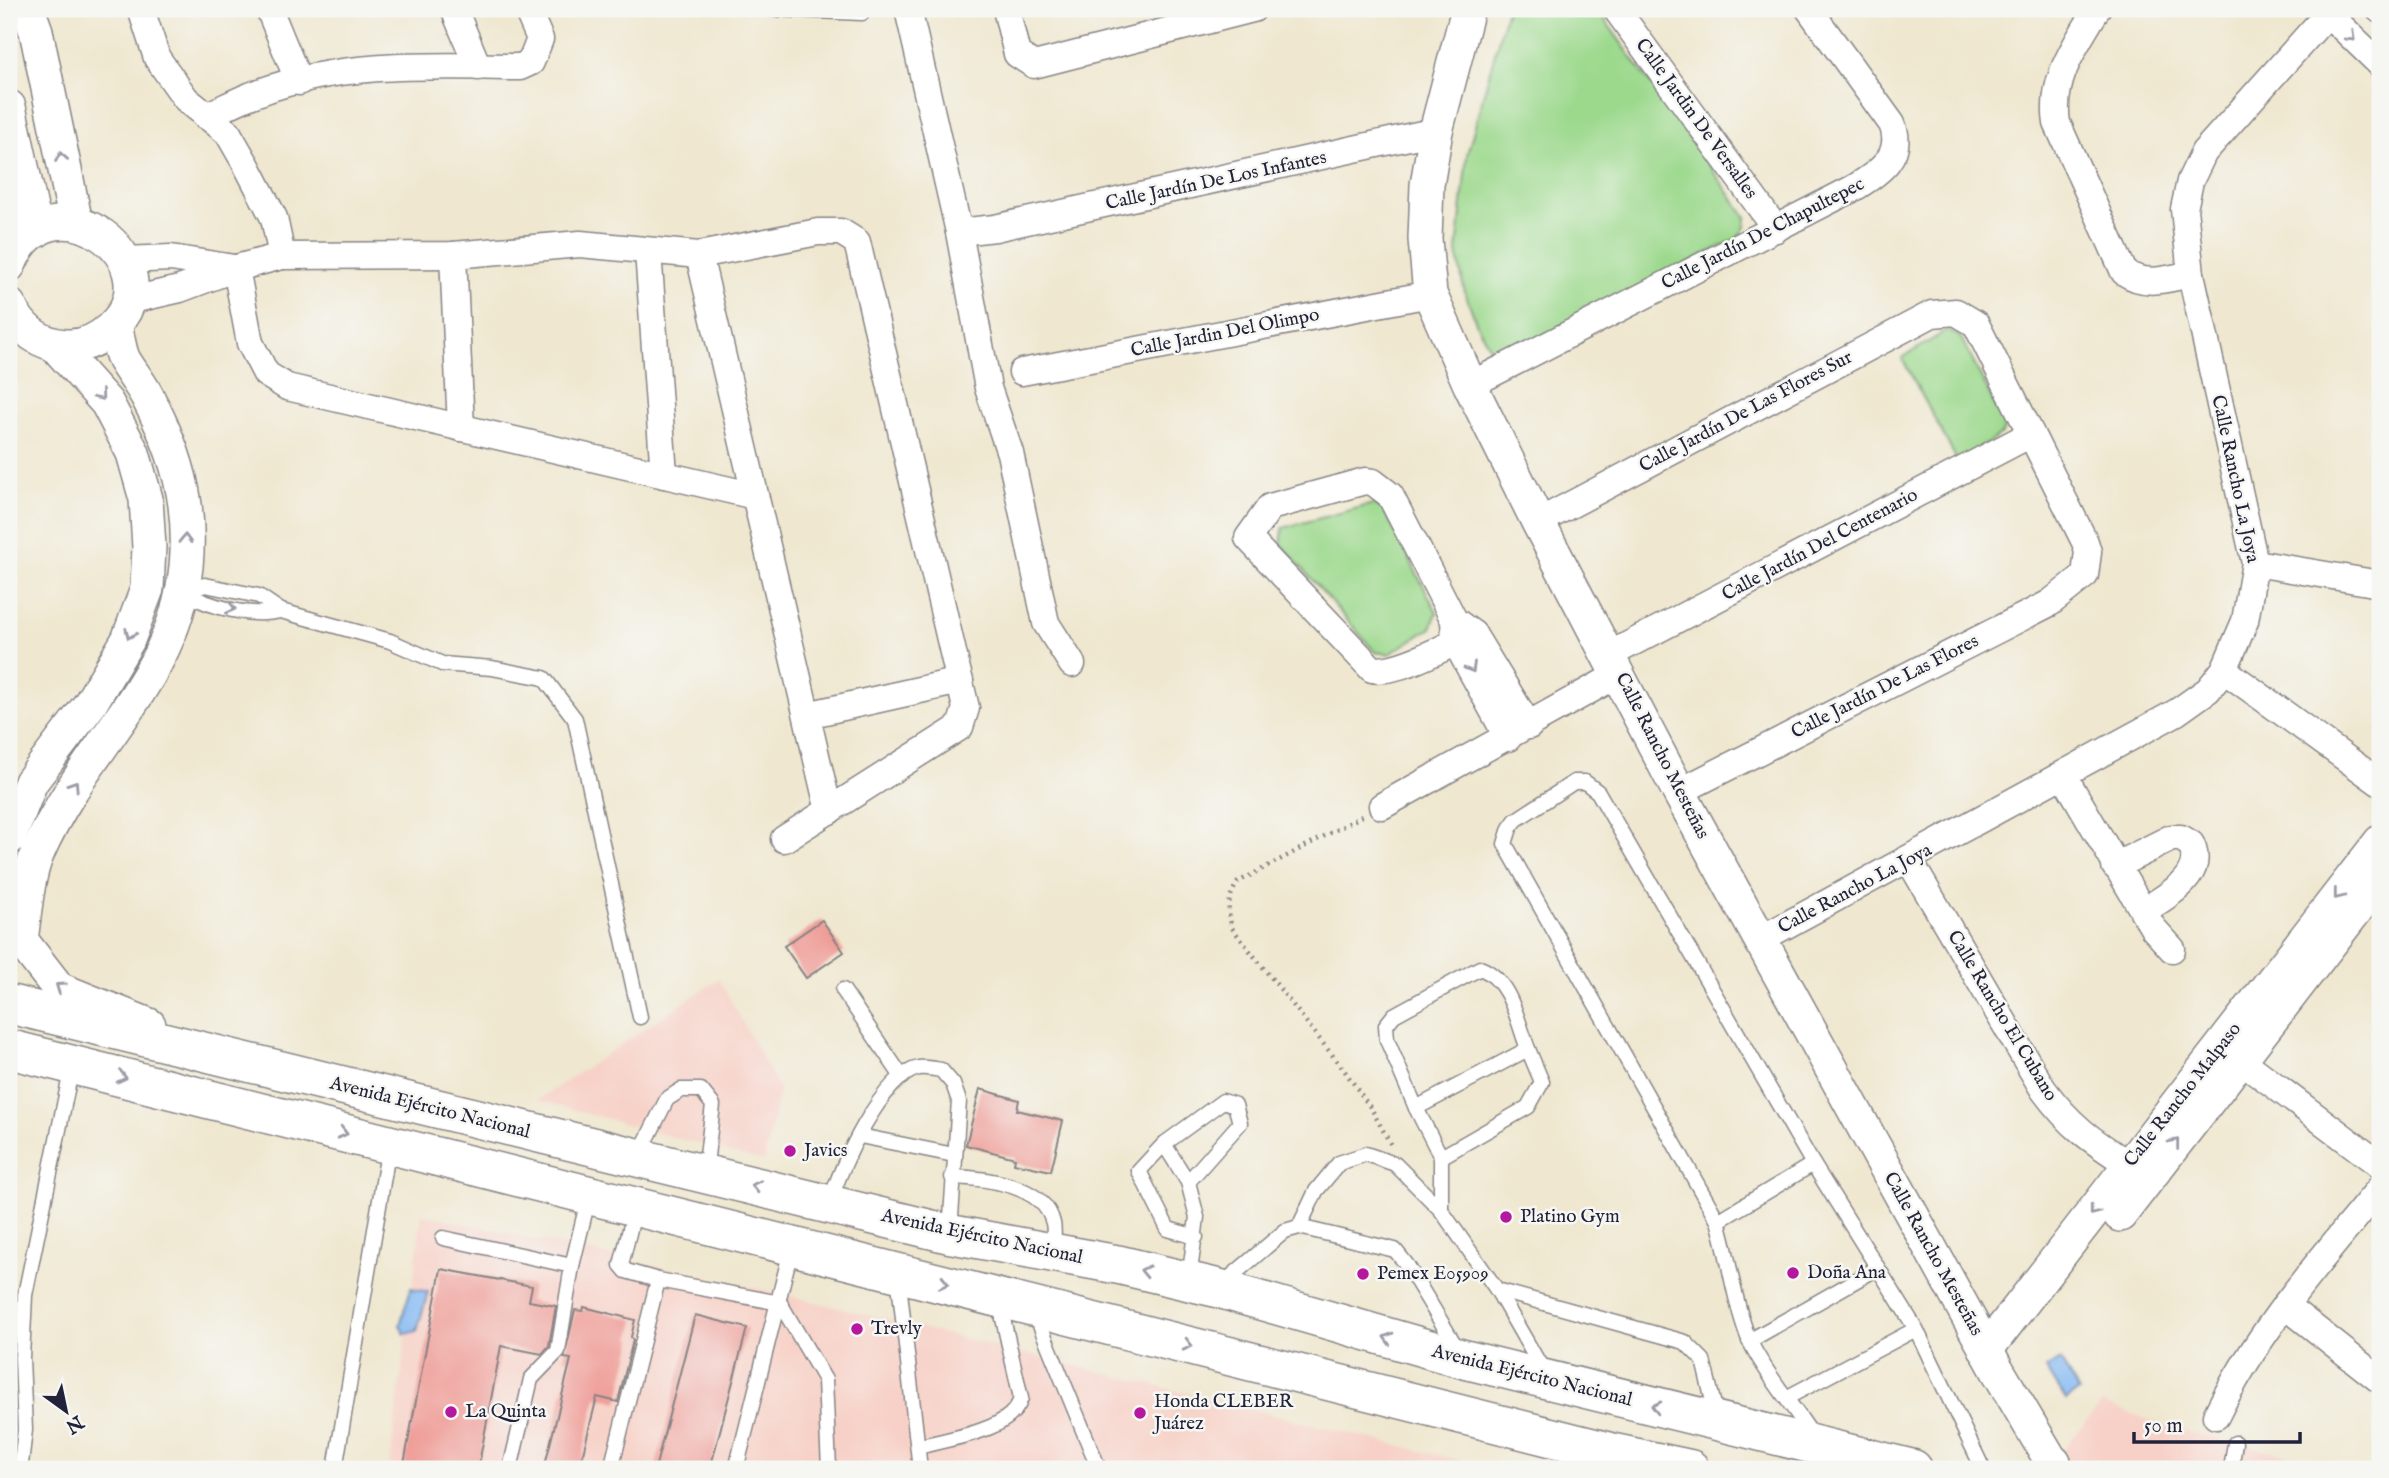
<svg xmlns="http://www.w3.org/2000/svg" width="2389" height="1478" viewBox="0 0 2389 1478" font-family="'IM FELL English',serif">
	<rect width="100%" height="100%" fill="#f6f6f2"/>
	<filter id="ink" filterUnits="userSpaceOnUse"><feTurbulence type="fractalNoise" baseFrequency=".0143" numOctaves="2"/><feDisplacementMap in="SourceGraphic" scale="14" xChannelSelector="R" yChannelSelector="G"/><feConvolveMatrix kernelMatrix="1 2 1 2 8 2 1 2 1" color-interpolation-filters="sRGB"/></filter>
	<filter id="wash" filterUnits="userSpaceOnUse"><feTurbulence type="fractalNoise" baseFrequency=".00686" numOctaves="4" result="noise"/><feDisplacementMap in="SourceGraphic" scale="28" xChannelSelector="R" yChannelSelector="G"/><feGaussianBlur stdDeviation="1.57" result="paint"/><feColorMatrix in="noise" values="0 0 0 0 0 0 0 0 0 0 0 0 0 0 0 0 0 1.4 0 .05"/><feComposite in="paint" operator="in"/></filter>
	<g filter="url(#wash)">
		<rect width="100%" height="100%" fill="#efe7cf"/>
		<!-- built -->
		<g fill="#f7d1c7">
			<path d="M719,979l60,110 -15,73 -226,-62z"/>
			<path d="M422,1214l381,85 691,170h-1105z"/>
			<path d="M2102,1403l66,24 178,42h-280l-8,-14z"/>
		</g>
		<!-- green -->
		<g fill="#9cd98d" stroke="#5f7e64" stroke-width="2">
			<path d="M1507,9h90l149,208 -1,10 -7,11 -241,122 -20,-35 -13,-36 -7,-37 10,-97z"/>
			<path d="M1948,330l13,8 44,87 -3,9 -44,28 -56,-104z"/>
			<path d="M1373,504l10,5 54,103 -6,16 -42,26 -14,-2 -94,-108 2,-16z"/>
		</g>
		<!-- water -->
		<g fill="#84b9f3" stroke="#536e97" stroke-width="2">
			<path d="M411,1288l17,4 -11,39 -12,3 -5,-9z"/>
			<path d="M2060,1360l19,31 -13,9 -20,-32z"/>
		</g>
		<g id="blocks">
			<!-- building -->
			<g fill="#ef9c97">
				<path d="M822,920l22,32 -38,26 -22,-32z"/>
				<path d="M980,1089l39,11 -2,10 46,11 -12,50 -37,-8 1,-5 -49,-13z"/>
				<path d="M441,1269l91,17 -3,15 27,5 -7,40 -7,8 -41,-8 -23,123h-75z"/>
				<path d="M584,1307l51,13 -4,17 2,3 -15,62 -21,-5 -18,72h-35l27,-110 -7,-1 11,-48 8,1z"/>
				<path d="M695,1315l52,13 -37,141h-55z"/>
			</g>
		</g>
	</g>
	<g filter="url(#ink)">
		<use href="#blocks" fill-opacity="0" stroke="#888485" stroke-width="2"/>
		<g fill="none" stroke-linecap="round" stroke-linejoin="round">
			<!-- service casing -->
			<g stroke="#888485" stroke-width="17">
				<g id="service">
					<path d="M768,9l94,4"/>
					<path d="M183,592l22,-7 54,11 22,15 109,30 52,23 50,4 52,10 31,41 65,298"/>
					<path d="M183,592c27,15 68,26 98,19"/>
					<path d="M843,990l59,87"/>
					<path d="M1416,1108l-29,-68 -1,-15 8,-10 86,-47c30,11 37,52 48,81"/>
					<path d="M860,1136l94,19"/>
					<path d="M1164,1144l59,-43 12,4 5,18 -52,59 9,35 -8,63"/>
					<path d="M638,1157l29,-58 14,-9h20l12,15 -8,68"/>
					<path d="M1441,1157l87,-50 14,-25 -14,-33 -112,59 25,49v53"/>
					<path d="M952,1177c32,1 92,7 101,46 2,8 0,19 0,28"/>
					<path d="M1188,1182l-24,-38 -25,27 29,58 28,8"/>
					<path d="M830,1202c10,-34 52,-127 89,-134 7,-1 16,1 22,2l12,14 6,17 -9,130"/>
					<path d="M635,1209l-14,56 5,6 32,9"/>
					<path d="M1718,1221l95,-57"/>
					<path d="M1299,1227l17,-36 23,-28 27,-9 29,10 46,46 56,80 48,84"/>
					<path d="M443,1238l129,28"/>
					<path d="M898,1274l22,195"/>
					<path d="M1221,1285l64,-54 14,-4 96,23 12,15 51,85"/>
					<path d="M1497,1290l188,52 18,18 14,58"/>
					<path d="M1035,1313l64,156"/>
					<path d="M1749,1341l127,-72"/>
					<path d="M1788,1397l128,-68"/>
					<path d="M1814,1438c-17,-27 -55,-73 -66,-101 -15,-38 -18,-77 -30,-116l-213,-377 5,-16 6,-8 58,-38h11l13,10 215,372 103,165 67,140"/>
					<path d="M918,1447c30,-9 94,-15 103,-49l-22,-97"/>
					<path d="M21,1464l4,-34 -3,-72 3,-63 47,-229"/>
					<path d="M335,1469l54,-323"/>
					<path d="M510,1469l21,-90 27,-28 14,-85 17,-70"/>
					<path d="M611,1469l47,-189 122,23 45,77 4,89"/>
					<path d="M736,1469l56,-223"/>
					<path d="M2231,1469l4,-26"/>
				</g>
			</g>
			<!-- minor casing -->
			<g stroke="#888485" stroke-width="29">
				<g id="minor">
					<path d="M141,9l16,49 29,41 42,34 19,33 27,52 8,38"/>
					<path d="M269,9l30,73"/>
					<path d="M454,9l24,58"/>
					<path d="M908,9l51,223 36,-4 441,-97"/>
					<path d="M1006,9l11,45 17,11 219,-56"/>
					<path d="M1616,9l160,220"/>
					<path d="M2097,9c-21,36 -47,70 -40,114l67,149c22,15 42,7 67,2"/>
					<path d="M2323,9l57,55"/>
					<path d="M2379,9l1,1"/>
					<path d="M206,116c18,-8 36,-18 54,-24 82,-31 174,-26 260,-25l11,-5 9,-23 -13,-30"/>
					<path d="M959,232l29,156 22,65 36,170 26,41"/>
					<path d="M648,251l16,224"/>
					<path d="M453,255l8,173"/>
					<path d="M699,255l130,556"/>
					<path d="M125,260l46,-2 63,10"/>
					<path d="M236,268l14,75 16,31 21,13 468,109"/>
					<path d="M127,301l53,-12 56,-21 46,-12 171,-1 127,-11 119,11 119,-23h23l16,10 109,466 -6,19 -176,112"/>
					<path d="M1022,372l408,-78"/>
					<path d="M1470,385l384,-197c25,-15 51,-33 38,-64l-83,-115"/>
					<path d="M1538,522l394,-208 24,-2 20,12 109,218 3,10 -3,23 -35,28 -371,189"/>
					<path d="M2255,563l125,21"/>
					<path d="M1458,623l15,11 56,92"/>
					<path d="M1473,634c-23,10 -78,41 -101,35l-124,-131 22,-31 95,-26 8,1 17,13 64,125 1,21 53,97"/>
					<path d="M1609,655l422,-221"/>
					<path d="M2224,670l156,113"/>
					<path d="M807,715l153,-34"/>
					<path d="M2064,776l89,152 19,21"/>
					<path d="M1382,806l237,-132"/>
					<path d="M1909,860l134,229c32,44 58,57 102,86"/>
					<path d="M2115,866l56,-28h10l10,6c16,32 -27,54 -48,67"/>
					<path d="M1759,940l418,-228 31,-22 16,-20 21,-49 10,-58 -64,-289 -7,-65 6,-28 14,-29 128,-143"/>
					<path d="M2225,1048l155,117"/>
					<path d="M2285,1305l95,75"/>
					<path d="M2216,1416c41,-85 105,-156 164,-228"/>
				</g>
			</g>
			<!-- tertiary casing -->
			<g stroke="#888485" stroke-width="36">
				<g id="tertiary">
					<path d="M28,9l8,22 40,192"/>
					<path d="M1468,9l-32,122 -9,54 -2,54 5,55 40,91 68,137 141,270 319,579 58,98"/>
					<path d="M9,107l27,124"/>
					<path d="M9,265c41,-100 173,-1 101,64 -12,11 -28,18 -44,17 -28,-2 -45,-17 -57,-41"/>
					<path d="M115,324c3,12 4,26 9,36 7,12 16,23 23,36 18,34 33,70 38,109 20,157 -91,220 -147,347 -11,25 -13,61 -17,88l38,49 90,36"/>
					<path d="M9,838l22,-56 59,-78 38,-64 19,-51 2,-42 -3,-48 -13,-46 -26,-50 -52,-58"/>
					<path d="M2120,1215l260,-336"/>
					<path d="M1986,1350l394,-508"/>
				</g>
			</g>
			<!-- primary casing -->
			<g stroke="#888485" stroke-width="41">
				<g id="primary">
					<path d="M9,1004l941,230 170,31 97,23 246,71 450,110"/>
					<path d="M9,1049l1601,403 80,17"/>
					<path d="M2050,1469l2,-5"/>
				</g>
			</g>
			<!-- path -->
			<path stroke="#888485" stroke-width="4.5" stroke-dasharray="2 5" stroke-linecap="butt" d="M1362,816l-124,66c-11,17 -11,27 -6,46l112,142 28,40 19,35"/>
			<!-- service -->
			<use href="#service" stroke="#fff" stroke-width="14"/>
			<!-- minor -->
			<use href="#minor" stroke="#fff" stroke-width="26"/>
			<!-- tertiary -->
			<use href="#tertiary" stroke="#fff" stroke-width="33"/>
			<!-- primary -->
			<use href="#primary" stroke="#fff" stroke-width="38"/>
		</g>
		<!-- one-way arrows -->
		<defs><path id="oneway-chevron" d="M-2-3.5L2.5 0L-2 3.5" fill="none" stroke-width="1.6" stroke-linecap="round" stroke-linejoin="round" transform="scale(1.75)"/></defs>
		<g stroke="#9c9ca7">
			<use href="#oneway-chevron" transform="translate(2351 37) rotate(44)"/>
			<use href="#oneway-chevron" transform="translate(61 157) rotate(-100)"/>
			<use href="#oneway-chevron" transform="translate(100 396) rotate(50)"/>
			<use href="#oneway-chevron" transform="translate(185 539) rotate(-89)"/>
			<use href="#oneway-chevron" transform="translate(231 608) rotate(12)"/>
			<use href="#oneway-chevron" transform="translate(130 634) rotate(113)"/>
			<use href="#oneway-chevron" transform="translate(1471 668) rotate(60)"/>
			<use href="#oneway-chevron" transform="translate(74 785) rotate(-57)"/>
			<use href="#oneway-chevron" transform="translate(2338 895) rotate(128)"/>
			<use href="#oneway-chevron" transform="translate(60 987) rotate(-145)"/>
			<use href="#oneway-chevron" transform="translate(122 1077) rotate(14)"/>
			<use href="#oneway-chevron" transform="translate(343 1133) rotate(14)"/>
			<use href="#oneway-chevron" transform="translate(2175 1143) rotate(-52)"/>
			<use href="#oneway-chevron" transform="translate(756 1186) rotate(-167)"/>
			<use href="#oneway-chevron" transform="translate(2094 1211) rotate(128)"/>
			<use href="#oneway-chevron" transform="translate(1145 1271) rotate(-167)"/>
			<use href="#oneway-chevron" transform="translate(944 1283) rotate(13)"/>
			<use href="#oneway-chevron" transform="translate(1388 1338) rotate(-164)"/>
			<use href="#oneway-chevron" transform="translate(1188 1345) rotate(14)"/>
			<use href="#oneway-chevron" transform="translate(1656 1407) rotate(-166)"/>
		</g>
	</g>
	<!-- markers -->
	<g fill="#b5179e" stroke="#f6f6f2" stroke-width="2.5">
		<circle cx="790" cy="1151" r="7"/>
		<circle cx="1506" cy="1217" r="7"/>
		<circle cx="1793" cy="1273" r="7"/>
		<circle cx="1363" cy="1274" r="7"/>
		<circle cx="857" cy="1329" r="7"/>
		<circle cx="451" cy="1412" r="7"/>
		<circle cx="1140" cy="1413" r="7"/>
	</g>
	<g text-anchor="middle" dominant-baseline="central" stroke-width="5" stroke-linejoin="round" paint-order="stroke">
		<!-- street labels -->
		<g font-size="19" fill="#22223b" stroke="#f6f6f2">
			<text transform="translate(1696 119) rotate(54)">Calle Jardin De Versalles</text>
			<text transform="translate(1216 181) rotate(-12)">Calle Jardín De Los Infantes</text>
			<text transform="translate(1763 234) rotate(-27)">Calle Jardín De Chapultepec</text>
			<text transform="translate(1225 333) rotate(-11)">Calle Jardin Del Olimpo</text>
			<text transform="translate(1746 412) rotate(-28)">Calle Jardín De Las Flores Sur</text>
			<text transform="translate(2235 479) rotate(78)">Calle Rancho La Joya</text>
			<text transform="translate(1820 545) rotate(-28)">Calle Jardín Del Centenario</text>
			<text transform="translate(1885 687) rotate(-27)">Calle Jardín De Las Flores</text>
			<text transform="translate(1662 756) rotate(63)">Calle Rancho Mesteñas</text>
			<text transform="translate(1855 889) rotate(-28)">Calle Rancho La Joya</text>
			<text transform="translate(2002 1016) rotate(59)">Calle Rancho El Cubano</text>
			<text transform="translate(2183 1095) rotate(-52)">Calle Rancho Malpaso</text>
			<text transform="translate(430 1108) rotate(14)">Avenida Ejército Nacional</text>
			<text transform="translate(982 1237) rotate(12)">Avenida Ejército Nacional</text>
			<text transform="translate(1933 1254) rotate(61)">Calle Rancho Mesteñas</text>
			<text transform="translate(1532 1376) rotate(14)">Avenida Ejército Nacional</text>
		</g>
		<!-- poi labels -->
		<g font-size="19" fill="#22223b" stroke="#f6f6f2" text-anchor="start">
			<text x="804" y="1151">Javics</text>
			<text x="1520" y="1217">Platino Gym</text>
			<text x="1807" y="1273">Doña Ana</text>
			<text x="1377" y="1274">Pemex E05909</text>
			<text x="871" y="1329">Trevly</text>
			<text x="1154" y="1402">Honda CLEBER<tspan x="1154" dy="22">Juárez</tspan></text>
			<text x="465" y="1412">La Quinta</text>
		</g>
	</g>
	<!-- margin -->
	<rect width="2389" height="1478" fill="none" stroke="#f6f6f2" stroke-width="35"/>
	<!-- north arrow -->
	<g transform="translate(66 1411) rotate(147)" stroke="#f6f6f2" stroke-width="5" paint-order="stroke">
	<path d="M0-5L12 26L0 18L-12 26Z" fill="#22223b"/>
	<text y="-10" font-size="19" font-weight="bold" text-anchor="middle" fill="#22223b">N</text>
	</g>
	<!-- scale -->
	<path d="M2134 1432v10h166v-10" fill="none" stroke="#22223b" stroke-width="3.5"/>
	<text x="2144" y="1432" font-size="21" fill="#22223b" stroke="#f6f6f2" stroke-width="5" paint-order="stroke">50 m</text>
</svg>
